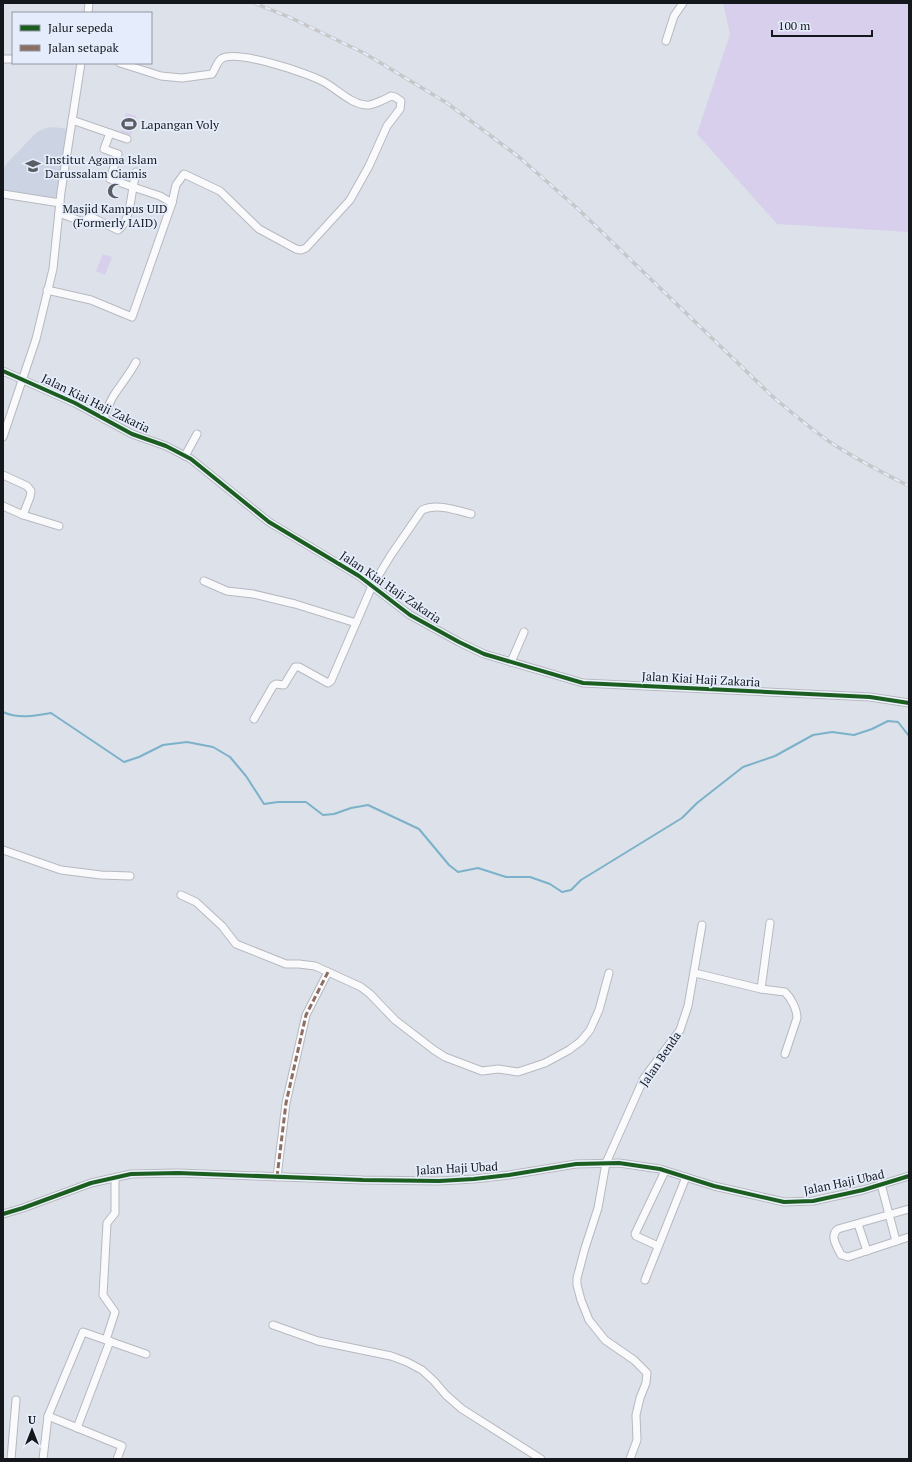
<svg xmlns="http://www.w3.org/2000/svg" width="912" height="1462" viewBox="0 0 912 1462" font-family="'PT Serif',serif">
	<rect width="100%" height="100%" fill="#dde1ea"/>
	<!-- built -->
	<path fill="#ccd4e3" d="M53,127l15,2 -13,77 -21,-6 -31,-5v-26l4,-6 30,-31 9,-4z"/>
	<!-- green -->
	<g fill="#d7cfec">
		<path d="M723,3l186,1v228l-132,-8 -80,-90 33,-100z"/>
		<path d="M126,113l10,3 -5,19 -10,-3z"/>
		<path d="M103,254l9,3 -7,18 -9,-4z"/>
	</g>
	<g fill="none" stroke-linecap="round" stroke-linejoin="round">
		<!-- stream -->
		<path stroke="#7cb2c9" stroke-width="2" d="M3,712c15,7 32,4 48,1l73,49 15,-5 24,-12 24,-3 26,5 17,10 16,19 18,28 14,-2h28l17,13 11,-1 17,-6 17,-3 51,24 30,36 9,7 20,-4 28,9h24l20,7 12,8 9,-2 10,-10 101,-62 15,-15 46,-36 32,-11 38,-21 19,-3 22,3 18,-6 16,-8 10,1 11,14"/>
		<!-- minor casing -->
		<g stroke="#b6b9bf" stroke-width="9">
			<g id="minor">
				<path d="M88,13l1,-10"/>
				<path d="M666,41l8,-25 9,-13"/>
				<path d="M3,59h10"/>
				<path d="M72,120l55,19"/>
				<path d="M110,133l-6,16 14,5 -8,25 23,8 3,-15"/>
				<path d="M3,194l57,9"/>
				<path d="M59,213l24,9 6,-5h2l27,13c11,-7 13,-31 15,-43l27,9 12,7"/>
				<path d="M47,290l44,10 41,17 40,-114 4,-18 8,-11 36,17 39,38 37,20 5,1 5,-2 44,-48 19,-34 18,-40 13,-17 1,-8 -6,-4 -4,-1c-5,3 -20,10 -25,9 -15,-1 -29,-16 -42,-23 -16,-9 -88,-33 -103,-23 -4,3 -6,11 -9,15l-30,4 -21,-2 -41,-13"/>
				<path d="M3,371l72,32 57,31 34,12 25,13 78,63 90,54 51,39 49,27 25,12 99,29 287,14 39,6"/>
				<path d="M104,419c3,-10 6,-19 12,-27 7,-10 14,-19 20,-30"/>
				<path d="M3,437l33,-98 17,-70 8,-77 20,-129"/>
				<path d="M185,456l12,-22"/>
				<path d="M3,475l24,11 4,5 -1,6 -7,18 -20,-9"/>
				<path d="M23,515l36,11"/>
				<path d="M204,581l23,10 26,3 42,10 61,19"/>
				<path d="M511,662l13,-30"/>
				<path d="M254,719l19,-33 3,-2 8,1 11,-18h4l29,16 3,-2 41,-95 19,-31 31,-45c15,-7 34,0 49,4"/>
				<path d="M3,850l58,20 40,5 29,1"/>
				<path d="M181,895l15,7 26,24 14,18 50,20h13l16,2 46,21 9,7 25,26 39,30 11,7 37,14 16,-2 20,3 27,-9 24,-13 12,-9 9,-11 9,-20 10,-37"/>
				<path d="M695,973l66,16 9,-66"/>
				<path d="M761,989l24,3c6,6 12,17 12,26l-12,36"/>
				<path d="M277,1177l9,-74 20,-88 22,-43"/>
				<path d="M881,1184l15,57"/>
				<path d="M909,1209l-71,20c-9,7 -1,17 3,26l7,2 61,-20"/>
				<path d="M3,1214l20,-6 68,-25 40,-9 47,-1 185,7 76,1 35,-2 35,-4 67,-11 43,-1 41,6 54,17 70,16 29,-1 50,-11 46,-14"/>
				<path d="M858,1224l9,27"/>
				<path d="M658,1246l-22,-10 -1,-2 30,-63"/>
				<path d="M645,1280l41,-103"/>
				<path d="M273,1325l45,16 73,15 16,6 15,8 12,11 12,14 16,14 79,50"/>
				<path d="M106,1340l9,-28 -12,-17 4,-72 8,-10v-35"/>
				<path d="M48,1416l74,30 -5,13"/>
				<path d="M77,1428l33,-87"/>
				<path d="M11,1459l5,-59"/>
				<path d="M43,1459l5,-43 35,-84 63,22"/>
				<path d="M630,1459l7,-19 -1,-25 4,-17 6,-15 1,-10 -13,-13 -29,-20 -16,-20 -8,-20 -4,-15v-7l8,-30 13,-40 8,-45 38,-85 36,-48 8,-24 14,-81"/>
			</g>
		</g>
		<!-- minor -->
		<use href="#minor" stroke="#fafafc" stroke-width="7"/>
		<!-- rail casing -->
		<g stroke="#c6c7c9" stroke-width="3.5">
			<path id="rail" d="M254,3l35,14 75,36 83,50 72,54 59,52 194,187c20,17 40,34 61,48 25,16 50,29 76,42"/>
		</g>
		<!-- rail -->
		<use href="#rail" stroke="#e5edfc" stroke-width="2" stroke-dasharray="6" stroke-linecap="butt"/>
		<!-- quiet -->
		<path stroke="#8d6e63" stroke-width="3" stroke-dasharray="6 3" stroke-linecap="butt" d="M277,1177l9,-74 20,-88 22,-43"/>
		<!-- cycleway casing -->
		<g stroke="#e5edfc" stroke-width="6">
			<g id="cycleway">
				<path d="M3,371l72,32 57,31 34,12 25,13 78,63 90,54 51,39 49,27 25,12 99,29 287,14 39,6"/>
				<path d="M3,1214l20,-6 68,-25 40,-9 47,-1 185,7 76,1 35,-2 35,-4 67,-11 43,-1 41,6 54,17 70,16 29,-1 50,-11 46,-14"/>
			</g>
		</g>
		<!-- cycleway -->
		<use href="#cycleway" stroke="#1b5e20" stroke-width="4"/>
	</g>
	<!-- icons -->
	<defs>
		<g id="stadium-bare" transform="scale(1.2)"><path d="M0-5a6.5 5 0 1 0 0 10a6.5 5 0 1 0 0-10ZM-3.5-1.8h7v3.6h-7Z" fill="#5a5e64" stroke="#e5edfc" stroke-width="2.5" paint-order="stroke"/></g>
		<g id="university-bare" transform="scale(1.2)"><path d="M0-5L7-2L0 1L-7-2ZM-4 1L0 2.5L4 1V4Q0 6-4 4Z" fill="#5a5e64" stroke="#e5edfc" stroke-width="2.5" paint-order="stroke"/></g>
		<g id="mosque-bare" transform="scale(1.2)"><path d="M3.5-4.9A6 6 0 1 0 3.5 4.9A5 5 0 1 1 3.5-4.9Z" fill="#5a5e64" stroke="#e5edfc" stroke-width="2.5" paint-order="stroke"/></g>
	</defs>
	<g fill-rule="evenodd">
		<use href="#stadium-bare" x="129" y="124"/>
		<use href="#university-bare" x="33" y="166"/>
		<use href="#mosque-bare" x="115" y="191"/>
	</g>
	<g text-anchor="middle" dominant-baseline="central" stroke-width="3.5" stroke-linejoin="round" paint-order="stroke">
		<!-- poi labels -->
		<g font-size="12" fill="#14171c" stroke="#e5edfc" text-anchor="start">
			<text x="141" y="124">Lapangan Voly</text>
			<text x="45" y="159">Institut Agama Islam<tspan x="45" dy="14">Darussalam Ciamis</tspan></text>
			<text x="115" y="208" text-anchor="middle">Masjid Kampus UID<tspan x="115" dy="14">(Formerly IAID)</tspan></text>
		</g>
		<!-- street labels -->
		<g font-size="12" fill="#14171c" stroke="#e5edfc">
			<text transform="translate(96 403) rotate(26)">Jalan Kiai Haji Zakaria</text>
			<text transform="translate(391 587) rotate(34)">Jalan Kiai Haji Zakaria</text>
			<text transform="translate(701 679) rotate(3)">Jalan Kiai Haji Zakaria</text>
			<text transform="translate(660 1059) rotate(-56)">Jalan Benda</text>
			<text transform="translate(457 1168) rotate(-3)">Jalan Haji Ubad</text>
			<text transform="translate(844 1182) rotate(-12)">Jalan Haji Ubad</text>
		</g>
	</g>
	<!-- border -->
	<rect width="912" height="1462" fill="none" stroke="#14171c" stroke-width="8"/>
	<!-- legend -->
	<rect x="12" y="12" width="140" height="52" fill="#e5edfc" stroke="#9197a2"/>
	<rect x="20" y="25" width="20" height="6" fill="#1b5e20" stroke="#9197a2"/>
	<text x="48" y="32" font-size="12" fill="#14171c">Jalur sepeda</text>
	<rect x="20" y="45" width="20" height="6" fill="#8d6e63" stroke="#9197a2"/>
	<text x="48" y="52" font-size="12" fill="#14171c">Jalan setapak</text>
	<!-- north arrow -->
	<g transform="translate(32 1430)" stroke="#e5edfc" stroke-width="3" paint-order="stroke">
	<path d="M0-3L7 15L0 10L-7 15Z" fill="#14171c"/>
	<text y="-6" font-size="11" font-weight="bold" text-anchor="middle" fill="#14171c">U</text>
	</g>
	<!-- scale -->
	<path d="M772 30v6h100v-6" fill="none" stroke="#14171c" stroke-width="2"/>
	<text x="778" y="30" font-size="12" fill="#14171c" stroke="#e5edfc" stroke-width="3" paint-order="stroke">100 m</text>
</svg>
